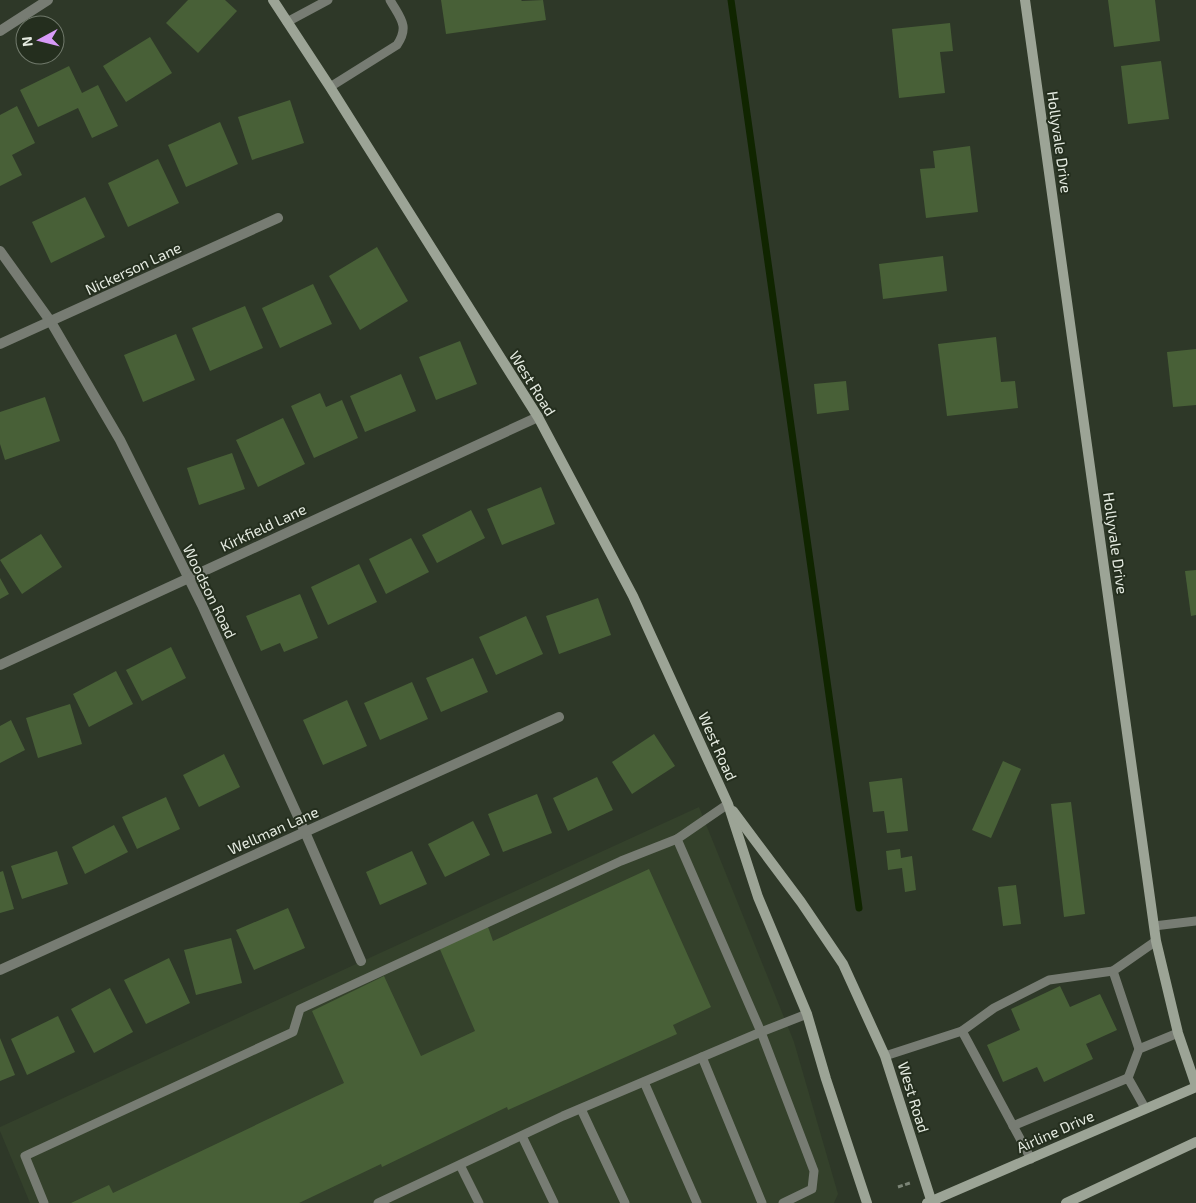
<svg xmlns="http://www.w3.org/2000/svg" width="1196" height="1203" viewBox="0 0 1196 1203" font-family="'Exo 2',sans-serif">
	<rect width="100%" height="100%" fill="#2e3828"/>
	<!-- built -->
	<path fill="#34412b" d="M699,807l95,235 44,152 -4,9h-804l-30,-72v-4z"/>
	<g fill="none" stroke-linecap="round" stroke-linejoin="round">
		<!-- stream -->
		<path stroke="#102500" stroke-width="7" d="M731,0l128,908"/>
	</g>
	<!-- building -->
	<g fill="#486037">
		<path d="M188,0h37l12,11 -39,42 -32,-30z"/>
		<path d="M441,0h80l1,1 21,-1 3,20 -100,14z"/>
		<path d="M1108,0h47l5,41 -46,6z"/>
		<path d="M950,23l3,28 -13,1 5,41 -46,5 -7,-69z"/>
		<path d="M150,37l22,36 -46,29 -23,-36z"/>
		<path d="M1161,61l8,58 -41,5 -7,-58z"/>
		<path d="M69,66l13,27 16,-8 20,41 -26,12 -14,-30 -40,19 -18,-37z"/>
		<path d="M290,100l14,43 -52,17 -14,-43z"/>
		<path d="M17,106l18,37 -23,12 10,20 -22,11v-71z"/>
		<path d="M220,122l18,42 -52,23 -18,-42z"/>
		<path d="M970,146l8,66 -52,6 -6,-49 15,-1 -2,-17z"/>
		<path d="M158,159l21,44 -51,24 -20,-44z"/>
		<path d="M85,197l20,40 -54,26 -19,-41z"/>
		<path d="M377,247l31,54 -48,29 -31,-54z"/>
		<path d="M943,256l4,35 -64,8 -4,-35z"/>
		<path d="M313,284l19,40 -52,24 -18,-40z"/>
		<path d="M245,306l18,42 -53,23 -18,-43z"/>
		<path d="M176,334l19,46 -52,22 -19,-47z"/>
		<path d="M996,337l5,45 14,-1 3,27 -71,8 -9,-72z"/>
		<path d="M460,341l17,43 -41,16 -17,-43z"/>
		<path d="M1196,349v56l-23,2 -6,-55z"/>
		<path d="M401,374l15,37 -51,21 -15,-36z"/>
		<path d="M846,381l3,29 -32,4 -3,-30z"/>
		<path d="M320,393l6,14 16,-7 16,38 -44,20 -23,-52z"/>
		<path d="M45,397l15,44 -55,19 -5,-16v-32z"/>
		<path d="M283,418l22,46 -47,23 -22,-47z"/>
		<path d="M232,453l13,36 -46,16 -12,-37z"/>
		<path d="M541,487l14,37 -53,21 -15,-36z"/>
		<path d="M471,510l14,28 -48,25 -15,-28z"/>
		<path d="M41,534l21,33 -40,27 -22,-34z"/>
		<path d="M411,538l18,34 -43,22 -17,-35z"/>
		<path d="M359,564l18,38 -49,23 -17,-38z"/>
		<path d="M1196,570v45l-5,1 -6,-45z"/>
		<path d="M0,578l9,16 -9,5z"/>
		<path d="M300,594l18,44 -34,14 -4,-9 -19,8 -15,-35z"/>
		<path d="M598,598l13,37 -52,19 -13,-38z"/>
		<path d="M526,616l17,38 -47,21 -17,-38z"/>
		<path d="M171,647l15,31 -44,23 -16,-31z"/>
		<path d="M473,658l15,34 -47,20 -15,-34z"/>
		<path d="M116,671l17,33 -44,23 -16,-33z"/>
		<path d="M412,682l16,37 -48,21 -16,-37z"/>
		<path d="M347,700l20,46 -44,19 -20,-45z"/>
		<path d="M70,704l12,40 -44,14 -12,-40z"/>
		<path d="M11,720l14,30 -25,13v-37z"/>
		<path d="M654,734l21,32 -43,28 -20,-32z"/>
		<path d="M224,754l16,33 -41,20 -16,-32z"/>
		<path d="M1003,761l18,8 -30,69 -19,-8z"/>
		<path d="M597,777l16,33 -45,21 -15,-33z"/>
		<path d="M902,778l6,53 -21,2 -3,-22 -11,1 -4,-30z"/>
		<path d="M537,794l15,39 -49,19 -15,-38z"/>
		<path d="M166,797l14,32 -43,20 -15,-32z"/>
		<path d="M1071,802l14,112 -21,3 -13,-113z"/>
		<path d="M473,821l17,34 -45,22 -17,-33z"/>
		<path d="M114,825l14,27 -43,22 -13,-27z"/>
		<path d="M900,849l1,9 11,-2 4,34 -11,2 -3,-24 -14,2 -2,-19z"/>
		<path d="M57,851l11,33 -46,15 -11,-33z"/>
		<path d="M412,851l15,33 -47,21 -14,-33z"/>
		<path d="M649,869l62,138 -38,18 4,9 -169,76 -1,-3 -125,60 -1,-3 -82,39h-228l38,-18 4,8 231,-110 -32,-72 72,-35 37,80 54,-25 -36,-84 48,-23 6,17z"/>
		<path d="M3,871l11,38 -14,4v-41z"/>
		<path d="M1016,885l5,39 -18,2 -5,-39z"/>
		<path d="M288,908l17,40 -51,22 -18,-40z"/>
		<path d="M231,938l11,45 -46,12 -12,-45z"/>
		<path d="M169,958l21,45 -44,21 -22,-44z"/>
		<path d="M1060,986l10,21 30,-13 17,36 -31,14 7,15 -49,23 -7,-15 -34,15 -16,-37 33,-15 -9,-21z"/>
		<path d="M110,988l23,44 -39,21 -23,-44z"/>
		<path d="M58,1016l17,36 -48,23 -16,-36z"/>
		<path d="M0,1038l15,37 -15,6z"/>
	</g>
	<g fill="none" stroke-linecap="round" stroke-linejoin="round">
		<!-- path -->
		<path stroke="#7c8577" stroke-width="3" stroke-dasharray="5 2.5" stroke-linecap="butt" d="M898,1187l12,-4"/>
		<!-- lane -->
		<g stroke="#777c73" stroke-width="9">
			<path d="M287,22l41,-22"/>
			<path d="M330,87l67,-42c13,-19 3,-27 -7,-45"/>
			<path d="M728,804l-51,35 84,193 53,139 -2,18 -29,14"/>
			<path d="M1154,926l42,-5"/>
			<path d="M962,1031l32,-23 55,-28 64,-9"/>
			<path d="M1139,1049l-26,-78 43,-30"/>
			<path d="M885,1056l77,-25 69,128"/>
			<path d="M702,1057l60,146"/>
			<path d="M1128,1078l11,-29 39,-16"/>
			<path d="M644,1082l53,121"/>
			<path d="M581,1109l44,94"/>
			<path d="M1013,1126l115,-48 17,30"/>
			<path d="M522,1136l32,67"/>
			<path d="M460,1165l19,38"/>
			<path d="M44,1203l-19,-47 268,-124 7,-23 321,-148 56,-22"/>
			<path d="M378,1203l185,-87 198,-84 46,-18"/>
		</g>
		<!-- street -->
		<g stroke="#777c73" stroke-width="10">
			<path d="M0,31l48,-31"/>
			<path d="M0,251l51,71 69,118 82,165 103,227 56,129"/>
			<path d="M0,344l278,-126"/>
			<path d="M0,665l538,-248"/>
			<path d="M0,970l559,-253"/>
		</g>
		<!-- secondary -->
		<g stroke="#9ca496" stroke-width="10">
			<path d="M273,0l57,87 208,330 95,179 95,208 30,93 49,117 19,65 41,124"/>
			<path d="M1025,0l131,941 22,92 18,53"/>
			<path d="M733,811l68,91 42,62 42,92 47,147"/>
			<path d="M927,1203l269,-116"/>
			<path d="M1066,1203l130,-61"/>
		</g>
	</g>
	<g text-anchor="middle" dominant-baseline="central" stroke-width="4" stroke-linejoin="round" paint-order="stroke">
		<!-- street labels -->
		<g font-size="15" fill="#e5ebe1" stroke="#242e1e">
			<text transform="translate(1060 142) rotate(82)">Hollyvale Drive</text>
			<text transform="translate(133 268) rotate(-25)">Nickerson Lane</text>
			<text transform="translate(533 383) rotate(58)">West Road</text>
			<text transform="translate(263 527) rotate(-25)">Kirkfield Lane</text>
			<text transform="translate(1116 543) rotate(82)">Hollyvale Drive</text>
			<text transform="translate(210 591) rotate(64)">Woodson Road</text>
			<text transform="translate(718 746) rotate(66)">West Road</text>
			<text transform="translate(273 830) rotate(-24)">Wellman Lane</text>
			<text transform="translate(914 1097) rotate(73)">West Road</text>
			<text transform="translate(1055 1131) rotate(-24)">Airline Drive</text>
		</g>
	</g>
	<!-- north arrow -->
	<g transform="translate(40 40) rotate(263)"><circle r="24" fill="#242e1e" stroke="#717a6c"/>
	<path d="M0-4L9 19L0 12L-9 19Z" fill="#d89bf8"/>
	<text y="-8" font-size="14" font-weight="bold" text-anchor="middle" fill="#e5ebe1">N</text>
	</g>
</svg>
